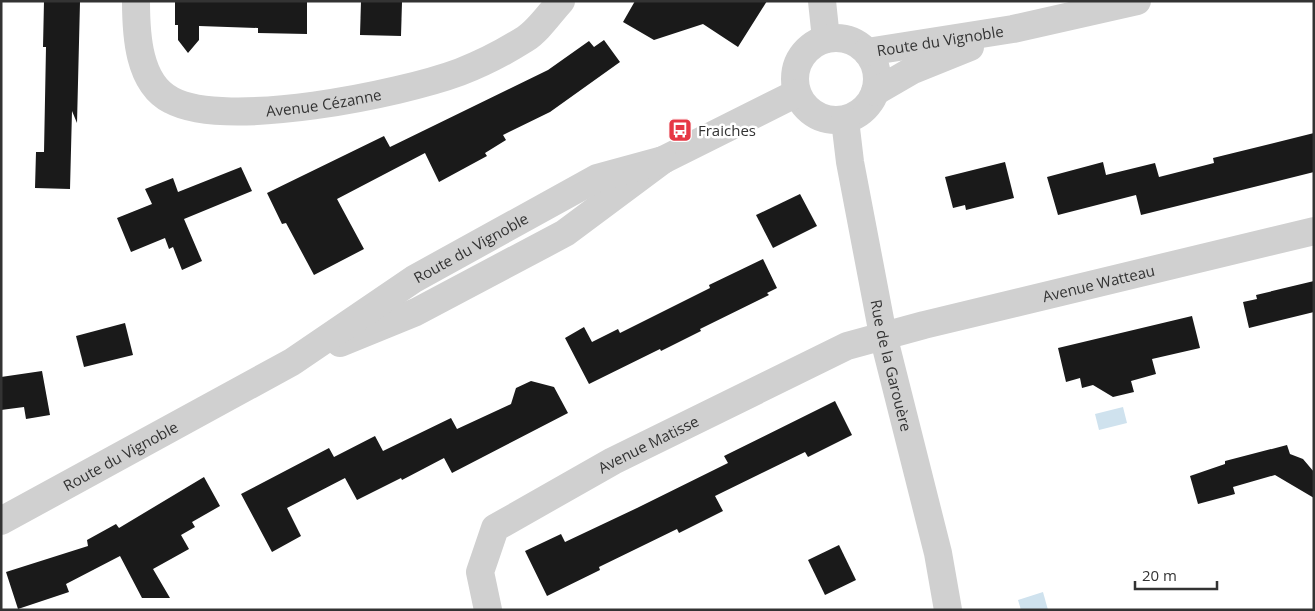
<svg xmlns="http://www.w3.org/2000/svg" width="1315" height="611" viewBox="0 0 1315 611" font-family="'Open Sans',sans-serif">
	<rect width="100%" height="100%" fill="#fff"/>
	<!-- water -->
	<g fill="#cfe2ee">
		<path d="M1123,407l4,16 -28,7 -4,-16z"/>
		<path d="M1043,592l5,18h-27l-3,-10z"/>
	</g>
	<!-- building -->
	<g fill="#1a1a1a">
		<path d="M44,1l36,1 -3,121 -5,-12 -2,78 -35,-1 1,-36h8l2,-105h-3z"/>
		<path d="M175,1h132v33l-49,-1v-5l-59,-2v14l-11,13 -10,-13v-15h-3z"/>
		<path d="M361,1l41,1 -1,34 -41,-1z"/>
		<path d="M635,1h132l-29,46 -35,-23 -49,16 -31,-18z"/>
		<path d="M604,40l16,22 -70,50 -47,23 3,5 -21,13 2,3 -48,26 -14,-29 -88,46 27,50 -50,26 -28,-52 -4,1 -15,-31 117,-57 6,11 158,-77 41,-29 5,6z"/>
		<path d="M1314,133v39l-173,43 -5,-20 -78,20 -11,-38 56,-15 3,13 49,-12 4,14 55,-14 -1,-5z"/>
		<path d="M1005,162l9,36 -48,12 -1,-5 -12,3 -8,-31z"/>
		<path d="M241,167l11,24 -68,28 18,42 -20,9 -9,-23 -4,2 -4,-11 -34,14 -14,-34 35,-14 -7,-15 28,-11 5,14z"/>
		<path d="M800,194l17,32 -44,22 -17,-33z"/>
		<path d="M763,259l14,29 -10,5 2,2 -69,34 1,2 -40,20 -1,-2 -71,35 -24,-46 19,-11 8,15 26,-13 2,4 90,-45 -1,-3z"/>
		<path d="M1314,281v31l-65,16 -6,-26 14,-3 -1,-4z"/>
		<path d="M1192,316l8,32 -48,11 4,15 -25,7 3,11 -21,5 -20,-12 -11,3 -2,-10 -14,4 -8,-34z"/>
		<path d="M125,323l8,32 -49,12 -8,-31z"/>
		<path d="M42,371l8,44 -24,4 -2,-12 -23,3v-33z"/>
		<path d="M531,381l23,6 14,26 -116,60 -8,-15 -42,22 -1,-2 -44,22 -12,-22 -58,30 14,28 -29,16 -31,-58 88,-46 5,9 41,-21 8,15 68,-33 6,11 54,-25 5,-16z"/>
		<path d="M835,401l17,34 -44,22 -3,-5 -90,44 8,15 -44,22 -2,-4 -78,38 1,3 -53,26 -22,-45 36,-17 4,8 72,-34 91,-45 -4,-7z"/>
		<path d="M1287,445l3,9 13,5 11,13v26l-39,-23 -42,12 2,7 -37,10 -8,-28 35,-12v-3z"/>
		<path d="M204,477l16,29 -28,16 3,5 -14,8 8,14 -36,20 17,29h-28l-22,-42 -54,28 3,8 -51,17 -12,-37 82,-26 -1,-6 29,-16 3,4z"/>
		<path d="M839,545l17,35 -31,15 -17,-35z"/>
	</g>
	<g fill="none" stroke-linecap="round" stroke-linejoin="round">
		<!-- minor -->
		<g stroke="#d0d0d0" stroke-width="28">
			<path id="s1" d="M136,1c0,33 2,82 35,99 55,30 230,-6 289,-28 21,-8 46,-21 65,-33 13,-8 25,-26 36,-38"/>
			<path d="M822,1l4,38"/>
			<circle cx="836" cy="79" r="41"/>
			<path id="s2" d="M867,52l146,-23 124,-28"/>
			<path d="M875,92l38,-22 57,-23"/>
			<path id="s3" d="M845,120l5,42 33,173 55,218 10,57"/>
			<path d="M340,343l76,-31 149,-79 98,-73 134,-67"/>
			<path id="s4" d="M1,521l291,-159 122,-83 183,-101 66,-18"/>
			<path id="s5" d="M488,610l-8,-38 15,-44 118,-67 234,-115 77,-21 390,-94"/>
		</g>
	</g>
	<!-- icons -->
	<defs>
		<g id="bus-square" transform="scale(1.25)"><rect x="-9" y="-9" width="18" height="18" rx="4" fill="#e63946" stroke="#fff"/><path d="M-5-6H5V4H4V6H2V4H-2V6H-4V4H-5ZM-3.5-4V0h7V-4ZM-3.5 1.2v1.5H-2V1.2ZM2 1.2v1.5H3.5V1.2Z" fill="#fff"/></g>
	</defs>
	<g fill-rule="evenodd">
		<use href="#bus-square" x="680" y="130"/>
	</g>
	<g text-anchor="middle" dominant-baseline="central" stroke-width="5" stroke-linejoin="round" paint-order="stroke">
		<!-- street labels -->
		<g font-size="15" fill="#333" stroke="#fff">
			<text stroke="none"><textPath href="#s2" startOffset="74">Route du Vignoble</textPath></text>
			<text stroke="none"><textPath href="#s1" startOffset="265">Avenue Cézanne</textPath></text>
			<text stroke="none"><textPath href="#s4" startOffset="544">Route du Vignoble</textPath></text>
			<text stroke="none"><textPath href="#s5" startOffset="741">Avenue Watteau</textPath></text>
			<text stroke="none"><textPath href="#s3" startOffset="250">Rue de la Garouère</textPath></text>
			<text stroke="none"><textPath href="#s5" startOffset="260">Avenue Matisse</textPath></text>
			<text stroke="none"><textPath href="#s4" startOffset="136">Route du Vignoble</textPath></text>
		</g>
		<!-- poi labels -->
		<g font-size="15" fill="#333" stroke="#fff" text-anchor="start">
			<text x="698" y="130">Fraiches</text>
		</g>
	</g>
	<!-- border -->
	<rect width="1315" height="611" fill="none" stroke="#333333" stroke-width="5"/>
	<!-- scale -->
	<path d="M1135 581v8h82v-8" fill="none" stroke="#333333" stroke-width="2.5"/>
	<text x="1142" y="581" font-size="15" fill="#333333" stroke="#ffffff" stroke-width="4" paint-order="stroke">20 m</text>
</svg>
